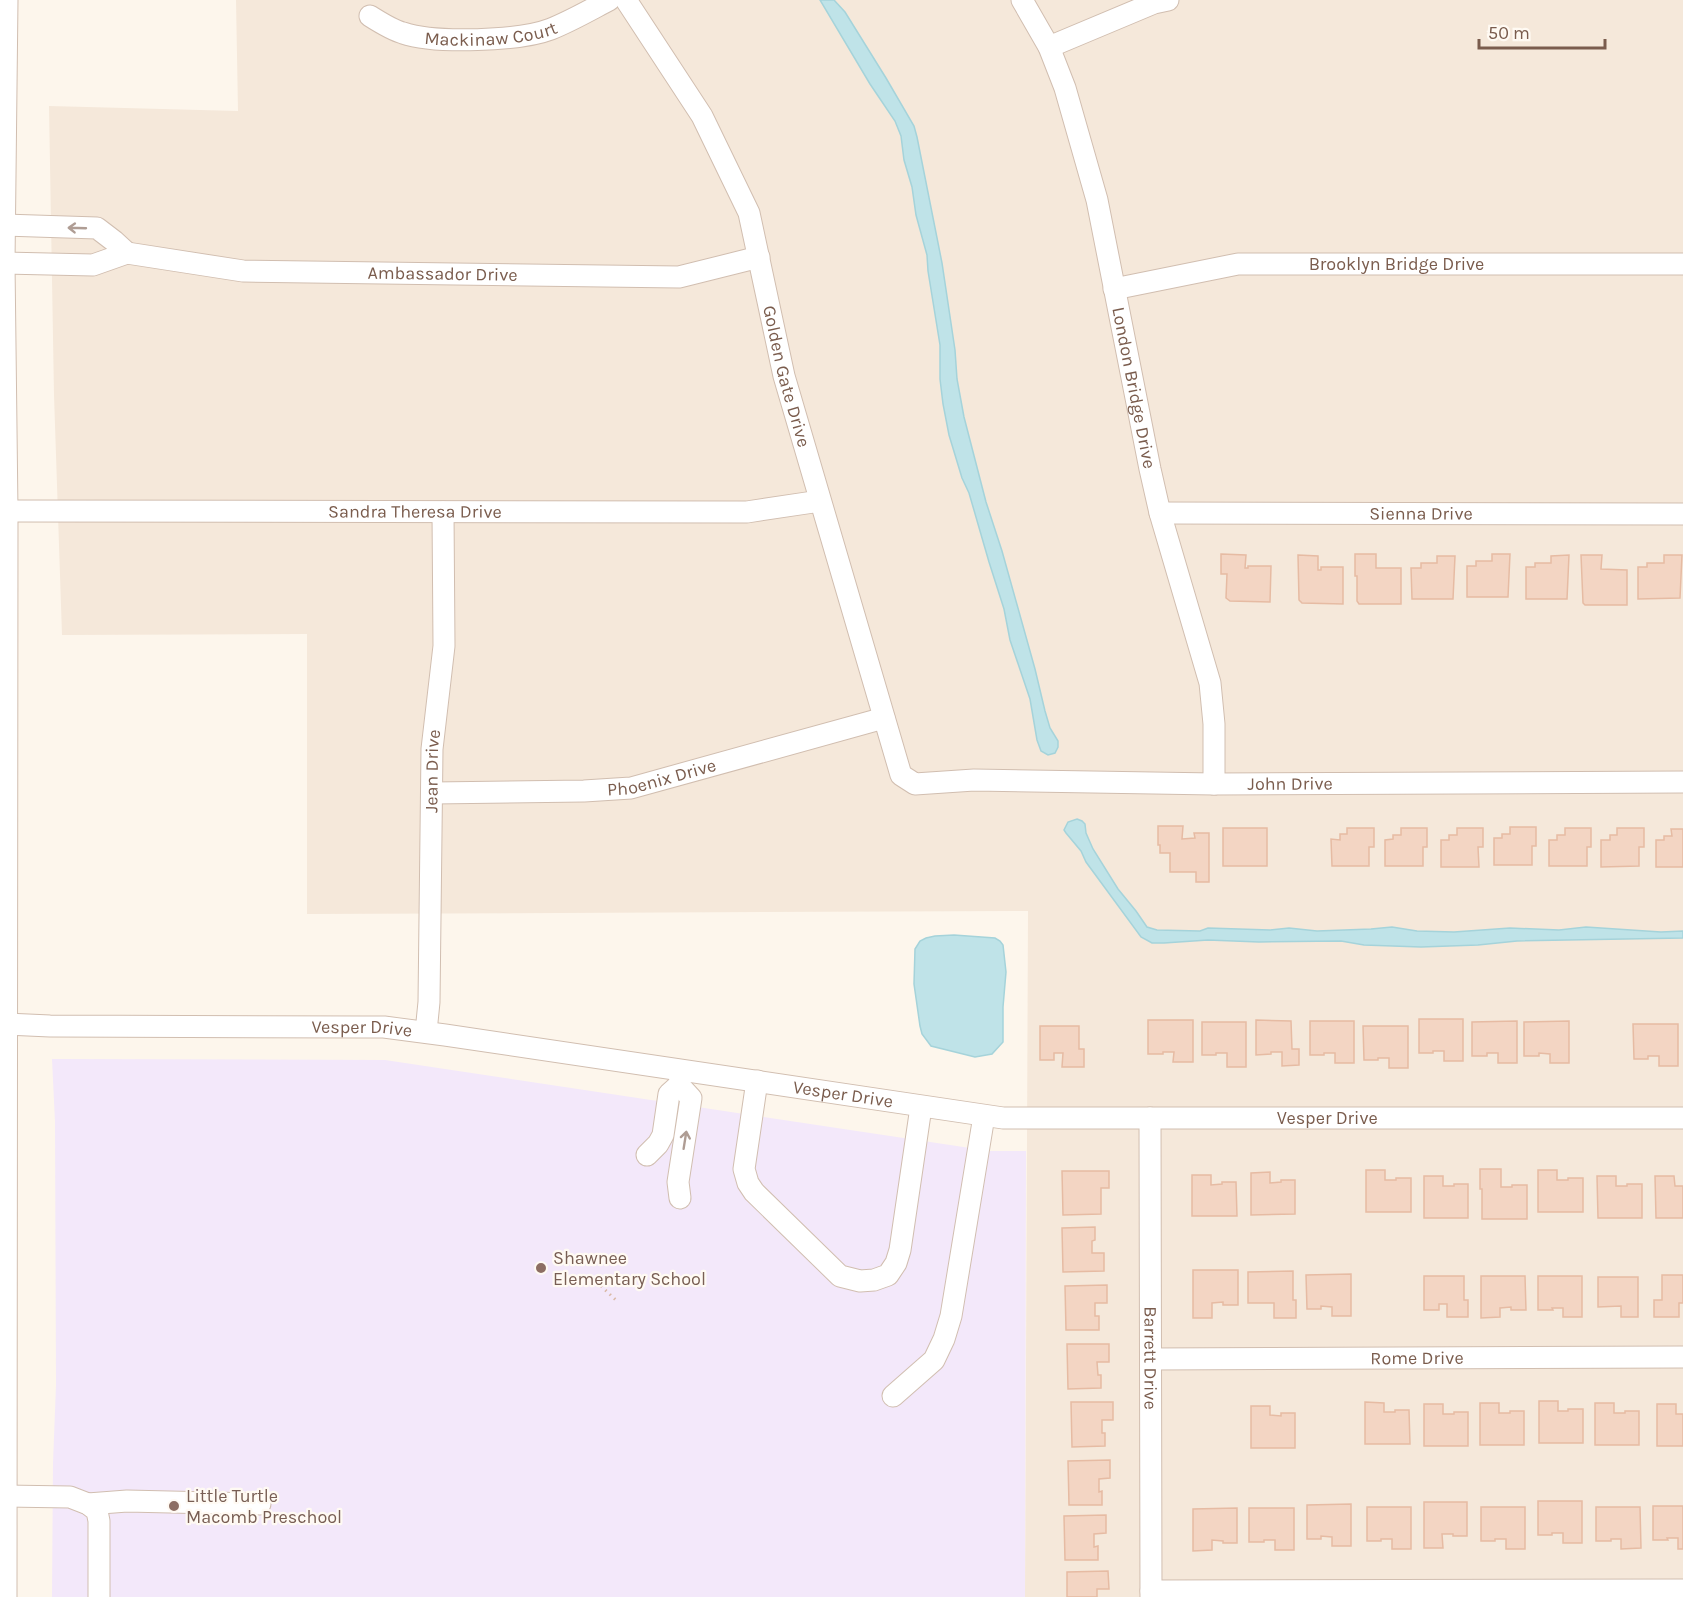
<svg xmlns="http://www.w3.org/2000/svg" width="1683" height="1597" viewBox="0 0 1683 1597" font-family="Karla,sans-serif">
	<rect width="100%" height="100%" fill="#fdf6ec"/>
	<!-- residential -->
	<path fill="#f5e8da" d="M236,0h1447v1597h-658l3,-686 -721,3v-280l-245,1 -8,-240 -5,-289 189,5z"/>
	<!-- education -->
	<path fill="#f3e8fa" d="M52,1059l333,1 605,91h36l-1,446h-973l1,-134 3,-78 -1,-263z"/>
	<!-- water -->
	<g fill="#bfe3e8" stroke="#a5d3da" stroke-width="1.5">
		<path d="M820,0h14l11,12 41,66 28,48 3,11 25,126 13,87 2,29 7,38 22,85 16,49 33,118 10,42 5,17 8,13v6l-3,6 -7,2 -7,-4 -4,-11 -7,-41 -20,-59 -6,-31 -15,-47 -20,-69 -7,-15 -13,-43 -6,-31 -3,-25v-34l-12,-74 -1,-16 -11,-40 -4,-28 -8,-27 -3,-24 -6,-15 -25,-37z"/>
		<path d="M1077,819l5,2 3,3 1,9 7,16 25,40 18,22 11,16 10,3 43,1 8,-3 62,2 19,-2 28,3 54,-2 21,-2 25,4 37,1 56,-4 49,2 27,-3 75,5 22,-1v7l-166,3 -39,4 -57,2 -57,-2 -23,-4 -82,1 -51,-2 -44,3h-12l-11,-6 -55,-75 -5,-11 -15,-18 -2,-3 4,-8z"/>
		<path d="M954,935l41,3 5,3 3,4 3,27 -3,35v35l-11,12 -17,3 -44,-11 -9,-12 -2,-8 -6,-42 1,-35 5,-8 6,-3 9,-2z"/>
	</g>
	<!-- building -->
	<g fill="#f3d5c3" stroke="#e6bba3" stroke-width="1.5">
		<path d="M1221,554l25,1 -1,13h3v-2h23l-1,36 -40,-1 -4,-3 1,-24h-6z"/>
		<path d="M1355,554h21v14h25v36h-42l-2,-3v-25h-2z"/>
		<path d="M1492,554h18l-2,43h-41v-31h9v-5h16z"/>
		<path d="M1298,555l20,1v14h3v-3h22v37l-41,-1 -3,-3z"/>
		<path d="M1569,555l-2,44h-41v-32h9v-4h16v-7z"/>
		<path d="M1581,555h21l-1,14 26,1v35h-42l-2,-2z"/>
		<path d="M1664,555h18l-2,43 -42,1v-32h9v-4h17z"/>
		<path d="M1437,556h18l-2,43h-41l-1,-31h10v-5h16z"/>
		<path d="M1158,826h25l-1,13 13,-1 -1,-5h15v49h-13v-10h-26v-19h-10v-8h-2z"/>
		<path d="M1510,827h26v19h-4v19h-38v-27h8v-4h8z"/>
		<rect x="1223" y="828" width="44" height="38"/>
		<path d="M1347,828h27v19h-5v19h-37l-1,-27 9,1v-6h7z"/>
		<path d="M1401,828h26v19h-4v19h-38v-26l8,-1v-4h8z"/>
		<path d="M1457,828h26v19h-5l1,20h-38v-27h8v-5h8z"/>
		<path d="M1565,828h26v19h-4v19h-38v-26h8v-5h8z"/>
		<path d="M1617,828h27v19h-5v19l-38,1v-27h9v-5h7z"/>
		<path d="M1671,829h12v38h-27v-27h8v-4h8z"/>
		<path d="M1419,1019h44v42h-19v-10h-11v2h-14z"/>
		<path d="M1148,1020h45v42h-20l1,-10h-11v2h-15z"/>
		<path d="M1256,1020l35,1 1,28h7v16l-17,1v-14h-11v2l-15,1z"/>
		<path d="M1310,1021h44v42h-19v-10h-11v2h-14z"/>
		<path d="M1517,1021v42h-19v-10h-11v3h-15v-34z"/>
		<path d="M1569,1021v42h-19v-9l-11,-1v3h-15v-34z"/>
		<path d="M1202,1022h44v45h-19v-14h-11v2h-14z"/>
		<path d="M1633,1024h45v42h-19v-10h-11v3h-14z"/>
		<path d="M1040,1026h39v23h5v18h-22l1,-14h-9v7h-14z"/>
		<path d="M1363,1026h45v42h-19v-10h-11v2h-14z"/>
		<path d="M1480,1169h21v18h11v-2h15v34h-45v-30h-2z"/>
		<path d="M1366,1170h19v10h11v-2h15v34h-45z"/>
		<path d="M1538,1170h19v10h11v-2h15v34h-45z"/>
		<path d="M1062,1171h47v17h-8v26l-38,1z"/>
		<path d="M1270,1172v11l11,-1v-2h14v34l-44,1v-42z"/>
		<path d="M1192,1175h19v10l11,-1v-2h14l1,34h-45z"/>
		<path d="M1424,1176h19v10h11v-2h14v34h-44z"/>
		<path d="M1597,1176h19v10h11v-2h15v34h-44z"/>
		<path d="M1655,1176h19l1,10h8v32h-27z"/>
		<path d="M1095,1227v13l-3,1v12h12v18l-41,1 -1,-44z"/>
		<path d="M1193,1270h45v35h-15v-3l-11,1v15h-19z"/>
		<path d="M1293,1271v29h3v18h-22v-15h-26v-31z"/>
		<path d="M1351,1274v42h-19v-9l-11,-1v3h-14l-1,-34z"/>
		<path d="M1662,1275h21v28h-4v14h-25v-17h8z"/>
		<path d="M1424,1276h40v24h4v17h-21v-13h-8v6h-15z"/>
		<path d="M1481,1276h44l1,34h-15v-3l-11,1v9l-19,1z"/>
		<path d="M1538,1276h44v41h-19v-9h-11l1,2h-15z"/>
		<path d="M1598,1277h40v40h-17v-11l-23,1z"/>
		<path d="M1107,1285v18h-12v13h4v14h-33l-1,-44z"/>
		<path d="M1067,1344h42v18h-12l1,13h3v13l-33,1z"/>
		<path d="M1539,1401h19v10h10v-2h15v34h-44z"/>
		<path d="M1071,1402h42v18h-11v13h3v13l-33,1z"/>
		<path d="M1365,1402l19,1v9h11v-2h14l1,34h-45z"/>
		<path d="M1480,1403h19v10h11v-2h14v34h-44z"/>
		<path d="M1595,1403h19v10h11v-2h14v34h-44z"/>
		<path d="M1424,1404h19v10h11v-2h14v34h-44z"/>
		<path d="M1657,1404h19v10h7v32h-26z"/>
		<path d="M1251,1406h19v9l11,1v-3h14v35h-44z"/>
		<path d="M1110,1460v18l-11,1v13l3,-1v14h-33l-1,-44z"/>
		<path d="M1538,1501h44v42h-19v-10h-11v2h-14z"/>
		<path d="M1424,1502h43v34h-14v-2h-11l1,14h-19z"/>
		<path d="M1351,1504v42h-19v-9l-11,-1v3h-14v-34z"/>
		<path d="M1653,1506h30v43h-5v-11h-11l1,2h-15z"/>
		<path d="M1367,1507h44v42h-19v-10h-11v2h-14z"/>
		<path d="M1481,1507h44v42h-19v-10h-11v2h-14z"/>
		<path d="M1596,1507h44l1,41 -20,1v-10h-10v2h-15z"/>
		<path d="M1237,1508v35h-14v-2l-11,-1v10l-19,1v-42z"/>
		<path d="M1249,1508h45v42h-19v-10h-11v2h-15z"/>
		<path d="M1106,1515v18l-12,1v13l4,-1v14h-33l-1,-44z"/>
		<path d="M1108,1571l1,18h-12v8h-30v-25z"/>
	</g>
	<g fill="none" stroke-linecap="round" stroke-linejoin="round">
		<!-- minor casing -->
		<g stroke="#d1beb0" stroke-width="23">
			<g id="minor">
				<path id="s1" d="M626,0l76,116 47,97 35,163 117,399 14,9 59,-4 240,4 469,-2"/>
				<path id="s2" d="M1022,0l27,47 16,41 32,112 53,269 10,44 50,170 4,41v60"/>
				<path id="s3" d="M370,16c11,7 22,14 33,17 32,11 117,8 148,-4 20,-8 39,-19 58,-29"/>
				<path d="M1049,47l105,-44 14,-3"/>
				<path d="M4,225l93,3 17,13 13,12"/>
				<path id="s4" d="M4,263l89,2 34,-12 116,18 436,6 80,-20"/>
				<path id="s5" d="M1114,289l124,-25h445"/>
				<path id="s6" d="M7,511l740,1 73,-11"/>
				<path id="s7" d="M1160,513l523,1"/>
				<path id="s8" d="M433,793l151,-2 47,-3 253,-70"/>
				<path id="s9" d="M6,1024l44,2 313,1h21l61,8 558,83h680"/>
				<path id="s10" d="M426,1032l3,-30 3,-253 12,-103 -1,-134"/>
				<path d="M757,1081l-13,88 4,14 6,9 86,84 20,5 14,-1 14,-5 8,-12 4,-13 21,-143"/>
				<path d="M679,1085l12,13 -13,84 2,16"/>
				<path id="s11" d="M1150,1118l1,479"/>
				<path d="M647,1155l11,-11 5,-9 6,-41 10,-9 2,-14"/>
				<path id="s12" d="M1151,1359l532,-2"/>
				<path d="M893,1396l41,-36 10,-21 7,-23 33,-200"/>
				<path d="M5,1496l65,1 18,7 9,7 2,10v76"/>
				<path d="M88,1504l39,-3 133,3"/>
				<path d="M1151,1591l532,-1"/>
				<path d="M6,1597l1,-1086 -3,-248 3,-263"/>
			</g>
		</g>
		<!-- path -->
		<path stroke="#d9b8a5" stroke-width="3" stroke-dasharray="1.5 4.5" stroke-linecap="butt" d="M601,1286l17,16"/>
		<!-- minor -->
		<use href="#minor" stroke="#fff" stroke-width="21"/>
	</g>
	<!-- one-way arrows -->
	<defs><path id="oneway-shaft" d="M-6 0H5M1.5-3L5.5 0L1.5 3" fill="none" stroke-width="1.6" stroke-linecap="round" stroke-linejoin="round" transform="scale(1.5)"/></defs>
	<g stroke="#af9d94">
		<use href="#oneway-shaft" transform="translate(77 228) rotate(-178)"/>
		<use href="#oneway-shaft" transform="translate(685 1140) rotate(-81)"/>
	</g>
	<!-- markers -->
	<g fill="#8d6e63" stroke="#fffaf3" stroke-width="2">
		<circle cx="541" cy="1268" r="6"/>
		<circle cx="174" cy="1506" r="6"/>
	</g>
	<g text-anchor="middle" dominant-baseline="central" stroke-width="4.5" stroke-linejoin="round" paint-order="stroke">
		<!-- street labels -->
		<g font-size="18" fill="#7a5c4d" stroke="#fffaf3">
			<text stroke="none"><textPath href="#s3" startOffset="126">Mackinaw Court</textPath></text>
			<text stroke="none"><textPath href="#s5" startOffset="285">Brooklyn Bridge Drive</textPath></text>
			<text stroke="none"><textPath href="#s4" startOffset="442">Ambassador Drive</textPath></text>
			<text stroke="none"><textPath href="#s1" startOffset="414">Golden Gate Drive</textPath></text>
			<text stroke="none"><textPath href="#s2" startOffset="406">London Bridge Drive</textPath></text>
			<text stroke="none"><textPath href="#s6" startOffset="408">Sandra Theresa Drive</textPath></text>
			<text stroke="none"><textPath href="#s7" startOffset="261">Sienna Drive</textPath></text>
			<text stroke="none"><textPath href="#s10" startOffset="261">Jean Drive</textPath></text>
			<text stroke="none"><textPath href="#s8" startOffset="230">Phoenix Drive</textPath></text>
			<text stroke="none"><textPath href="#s1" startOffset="1221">John Drive</textPath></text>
			<text stroke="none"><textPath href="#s9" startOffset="356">Vesper Drive</textPath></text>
			<text stroke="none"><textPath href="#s9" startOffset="842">Vesper Drive</textPath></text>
			<text stroke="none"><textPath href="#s9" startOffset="1328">Vesper Drive</textPath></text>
			<text stroke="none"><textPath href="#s11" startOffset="240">Barrett Drive</textPath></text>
			<text stroke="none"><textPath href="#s12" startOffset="266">Rome Drive</textPath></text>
		</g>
		<!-- education labels -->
		<g font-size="18" fill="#785e54" stroke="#fffaf3" text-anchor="start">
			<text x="553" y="1258">Shawnee<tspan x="553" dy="21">Elementary School</tspan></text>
			<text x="186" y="1496">Little Turtle<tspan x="186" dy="21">Macomb Preschool</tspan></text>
		</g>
	</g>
	<!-- scale -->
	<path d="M1479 39v9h126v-9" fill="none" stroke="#7a5c4d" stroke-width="3"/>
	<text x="1488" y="39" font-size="18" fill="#7a5c4d" stroke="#fffaf3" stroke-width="4.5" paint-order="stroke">50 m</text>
</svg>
